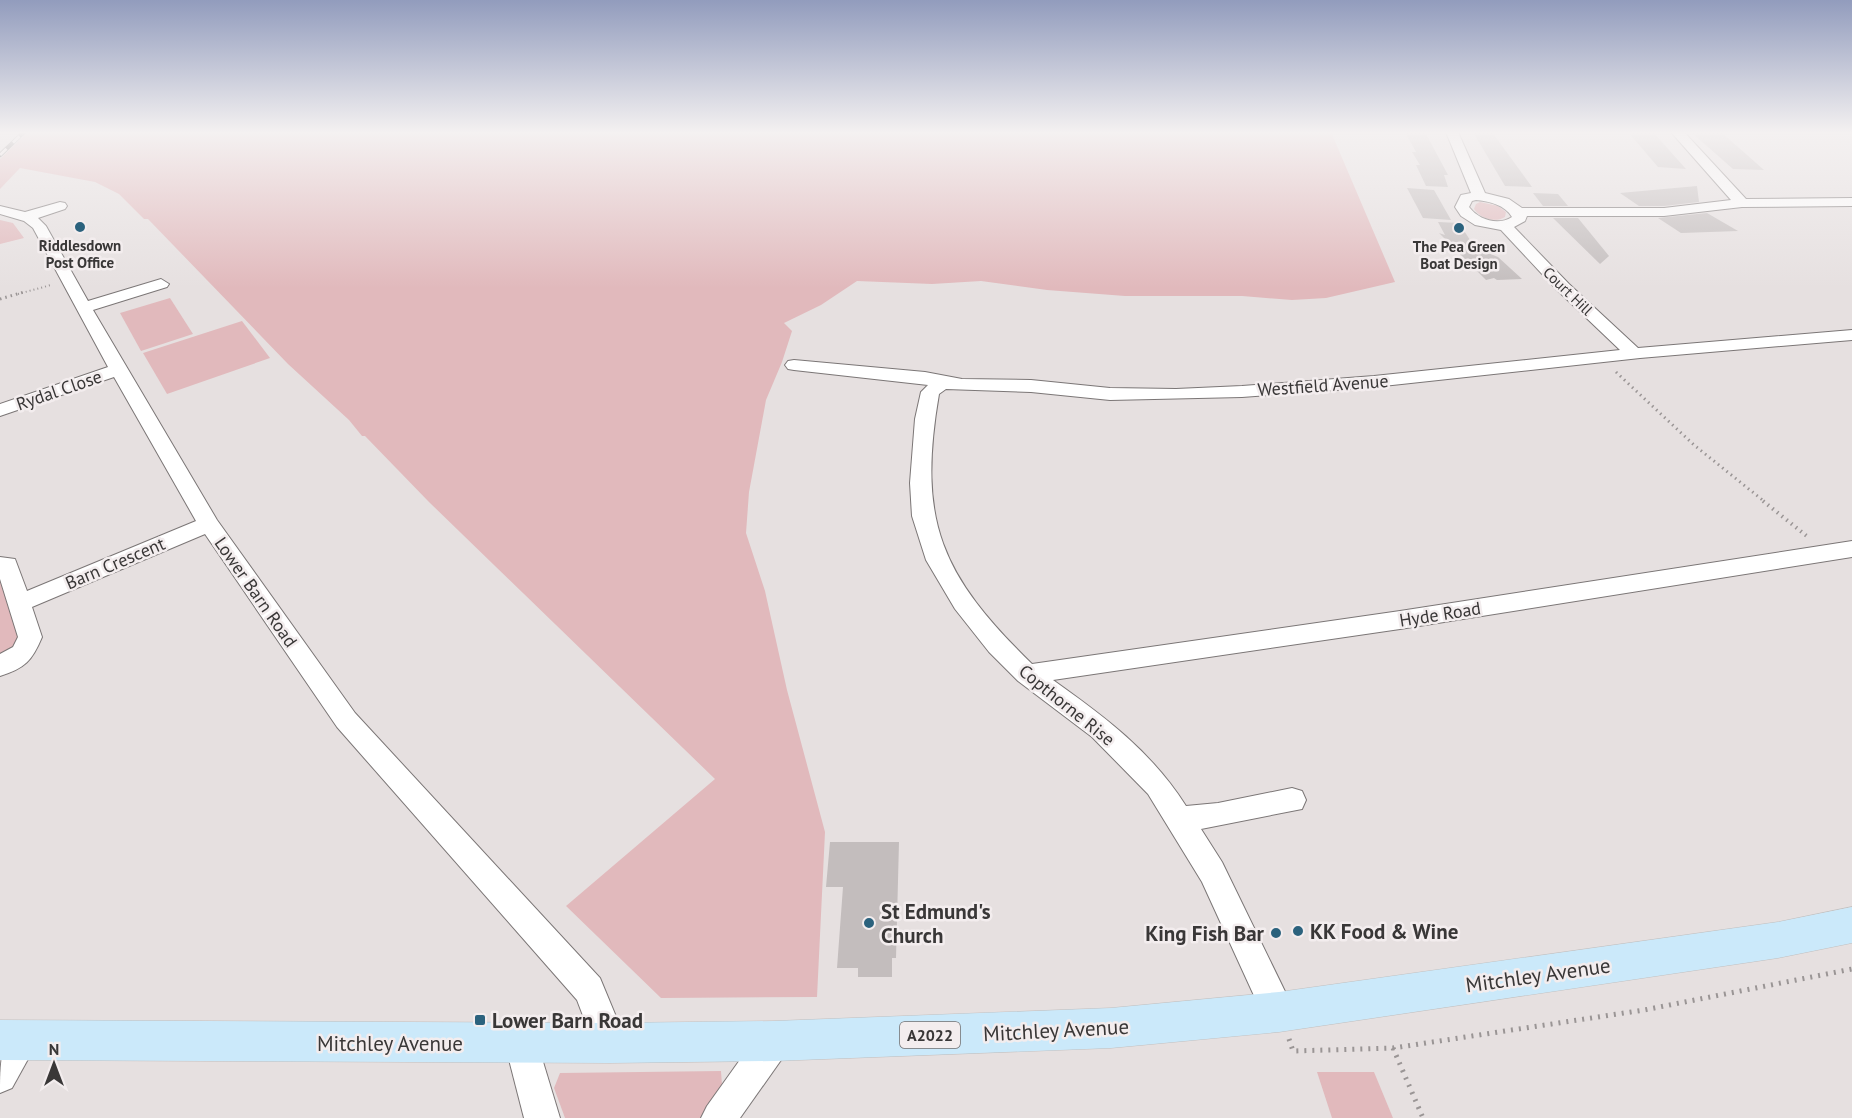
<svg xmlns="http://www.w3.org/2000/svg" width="1852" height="1118" viewBox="0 0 1852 1118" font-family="'PT Sans',sans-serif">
	<rect width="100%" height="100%" fill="#e6e0e0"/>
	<!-- green -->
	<g fill="#e1b9bc">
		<path d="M28,132h1303l64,150 -69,16 -34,2 -50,-4h-117l-78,-6 -66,-9 -49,3 -75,-3 -36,24 -37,18 8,8 -10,31 -16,38 -17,92 -3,41 19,58 22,99 38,142 -8,165 -156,1 -95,-92 149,-127 -286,-277 -64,-66h-3l-13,-16 -61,-56 -140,-145h-4l-25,-25 -24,-12 -75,-14 -20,21v-30z"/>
		<path d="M1480,202l18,4 8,6 -1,5c-10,6 -24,2 -31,-8l2,-5z"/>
		<path d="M0,220l13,3 11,15 -24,6z"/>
		<path d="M170,298l23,36 -52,17 -21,-38z"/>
		<path d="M242,321l28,37 -103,36 -24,-41z"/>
		<path d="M0,572l22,66 -22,21z"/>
		<path d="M721,1071l1,14 -22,33h-135l-11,-30 6,-15z"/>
		<path d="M1317,1072h57l19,46h-61z"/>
	</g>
	<!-- building -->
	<g fill="#c3bdbd">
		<path d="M1405,132h20l23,43h-4l4,12 -22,-1 -10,-21h4l-8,-13h4z"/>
		<path d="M1473,132h19l40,55 -27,-1z"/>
		<path d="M1628,132h25l33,37 -28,-2z"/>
		<path d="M1691,132h30l43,38 -31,-1z"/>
		<path d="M1697,186l2,16 -35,4h-25l-19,-13z"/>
		<path d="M1407,188l27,2 17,30 -28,-2z"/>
		<path d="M1533,193l25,1 10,12h-25z"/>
		<path d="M1707,213l31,18 -57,2 -23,-15z"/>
		<path d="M1553,218h25l31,38 -9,8z"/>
		<path d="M1438,222l21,1 13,20 20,6 -4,4 10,4 24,22 -25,1 -3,-2 -8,2 -47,-47 6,2z"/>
		<path d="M830,842h69l-3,116h-4v19h-34v-9h-21l6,-81h-17z"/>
	</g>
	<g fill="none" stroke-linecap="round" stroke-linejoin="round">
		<!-- minor casing -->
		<g stroke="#7b7676" stroke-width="2">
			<g id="minor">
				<path d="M1446,132h12l27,61 24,6 13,9h142l67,-8 -60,-68h13l62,67 106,-1v8l-110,1 -78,9h-137l-2,5 -11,6 55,57 69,64 214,-18v10l-212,18 -266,29 -132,10 -132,3 -79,-8 -85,-3 -7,5c-22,128 2,181 93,270l368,-53 452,-70v16l-452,72 -347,51c52,37 98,71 133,126l32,-3 74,-15 10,3 4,9 -4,9 -101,20 21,33 73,150 -4,12 -12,4 -12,-4 -65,-142 -54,-88 -56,-57 -74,-56 -29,-29 -34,-43 -29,-49 -14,-44 -2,-33 5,-64 6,-27 7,-7 -134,-15 -6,-1 -3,-4 3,-4 6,-1 131,12 37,7 69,1 79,8 66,1 66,-3 132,-10 246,-26 -63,-60 -56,-60 -26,-5 -14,-9 -6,-9 6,-12 10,-2zM1476,200c13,1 29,5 36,17 -14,9 -33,3 -43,-10l3,-6z"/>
				<path d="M60,202l5,1 2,3 -2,3 -27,9 8,8 42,75 73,-22 8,5 -2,3 -74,23 124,210 138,193 245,265 27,65 -5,12 -12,5 -12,-5 -21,-55 -240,-273 -132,-193 -173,73 10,30c-10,24 -17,31 -42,39v-22l13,-7 5,-10 -18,-58v-22l15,2 12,32 169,-70 -82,-144 -114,39v-12l108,-37 -75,-139 -9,-7 -24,-7v-8l25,6z"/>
				<path d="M21,1024l12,5 5,12 -26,47 -12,5c0,-27 0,-57 21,-69z"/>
				<path d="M774,1024l12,5 5,12 -5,12 -46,65h-39l6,-12 55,-77z"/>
				<path d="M522,1027l12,5 26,86h-36l-19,-74 5,-12z"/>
			</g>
		</g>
		<!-- major casing -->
		<g stroke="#c0bfbf" stroke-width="1">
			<path id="major" d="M1852,907v36l-74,15 -499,74 -168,16 -337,13 -164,2 -610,-3v-40l610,3 164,-2 337,-13 168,-16 499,-70z"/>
		</g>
		<!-- path-far3 -->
		<path stroke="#9a9595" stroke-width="2" stroke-dasharray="1 3" stroke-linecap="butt" d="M18,294l33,-9"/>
		<!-- path-far2 -->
		<g stroke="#9a9595" stroke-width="3" stroke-dasharray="1.5 4" stroke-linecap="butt">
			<path d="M0,299l24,-7"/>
			<path d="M1616,372l78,73 71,57"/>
		</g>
		<!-- path-far1 -->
		<path stroke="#9a9595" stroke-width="4" stroke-dasharray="1.5 4.5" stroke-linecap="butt" d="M1763,501l45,36"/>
		<!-- path -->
		<g stroke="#9a9595" stroke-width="5" stroke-dasharray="2 6" stroke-linecap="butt">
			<path d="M1289,1039l4,12 100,-3 251,-38 208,-41"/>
			<path d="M1393,1048l30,70"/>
		</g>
		<!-- minor -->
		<use href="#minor" fill="#fff" fill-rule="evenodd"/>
		<!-- major -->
		<use href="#major" fill="#cbe9fa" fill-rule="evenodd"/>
		<!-- rail casing -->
		<g stroke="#555252" stroke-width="4.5">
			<path id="rail" d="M0,155l24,-23"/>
		</g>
		<!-- rail -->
		<use href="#rail" stroke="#f3edee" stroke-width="3" stroke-dasharray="9" stroke-linecap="butt"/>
	</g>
	<!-- sky -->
	<linearGradient id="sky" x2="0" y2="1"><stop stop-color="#929cbd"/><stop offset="0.46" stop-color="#f4f1f1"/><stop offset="1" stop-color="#f4f1f1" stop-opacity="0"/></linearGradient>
	<rect width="1852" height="288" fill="url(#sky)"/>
	<!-- markers -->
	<g fill="#2b627d" stroke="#f3edee" stroke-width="2">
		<circle cx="80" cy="227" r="6"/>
		<circle cx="1459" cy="228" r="6"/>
		<circle cx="869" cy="923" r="6"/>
		<circle cx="1298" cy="931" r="6"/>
		<circle cx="1276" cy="933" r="6"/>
		<rect x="474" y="1014" width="12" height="12" rx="3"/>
	</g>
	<g text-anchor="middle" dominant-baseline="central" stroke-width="5" stroke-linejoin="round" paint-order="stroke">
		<!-- far-poi labels -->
		<g font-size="15" font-weight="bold" fill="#393737" stroke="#f3edee">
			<text x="80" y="245">Riddlesdown<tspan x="80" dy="17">Post Office</tspan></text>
			<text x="1459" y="246">The Pea Green<tspan x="1459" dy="17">Boat Design</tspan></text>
		</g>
		<!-- far-street labels -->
		<g font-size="15" fill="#393737" stroke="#f3edee">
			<text transform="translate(1568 291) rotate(44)">Court Hill</text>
		</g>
		<!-- shield labels -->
		<rect fill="#f3edee" stroke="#716e6e" stroke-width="1.5" x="900" y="1022" width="60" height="26" rx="4.5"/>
		<g font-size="16" font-weight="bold" fill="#393737">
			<text x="930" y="1035">A2022</text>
		</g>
		<!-- street labels -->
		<g font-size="18" fill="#393737" stroke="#f3edee">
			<text transform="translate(1323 385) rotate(-4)">Westfield Avenue</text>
			<text transform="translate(59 390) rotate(-19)">Rydal Close</text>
			<text transform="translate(115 563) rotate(-23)">Barn Crescent</text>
			<text transform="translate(256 592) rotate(55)">Lower Barn Road</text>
			<text transform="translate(1440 614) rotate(-9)">Hyde Road</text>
			<text transform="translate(1067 705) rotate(39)">Copthorne Rise</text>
		</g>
		<!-- near-poi labels -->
		<g font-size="21" font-weight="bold" fill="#393737" stroke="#f3edee" text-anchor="start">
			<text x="881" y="911">St Edmund's<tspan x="881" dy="24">Church</tspan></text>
			<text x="1310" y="931">KK Food &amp; Wine</text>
			<text x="1264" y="933" text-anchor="end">King Fish Bar</text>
			<text x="492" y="1020">Lower Barn Road</text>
		</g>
		<!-- near-street labels -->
		<g font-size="21" fill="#393737" stroke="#f3edee">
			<text transform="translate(1538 975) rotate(-8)">Mitchley Avenue</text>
			<text transform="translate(1056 1030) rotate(-3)">Mitchley Avenue</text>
			<text x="390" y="1043">Mitchley Avenue</text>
		</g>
	</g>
	<!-- north arrow -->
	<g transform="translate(54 1064)" stroke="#f3edee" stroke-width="4.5" paint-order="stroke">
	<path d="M0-4.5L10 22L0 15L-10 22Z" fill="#393737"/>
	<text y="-9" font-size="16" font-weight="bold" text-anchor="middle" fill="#393737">N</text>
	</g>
</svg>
